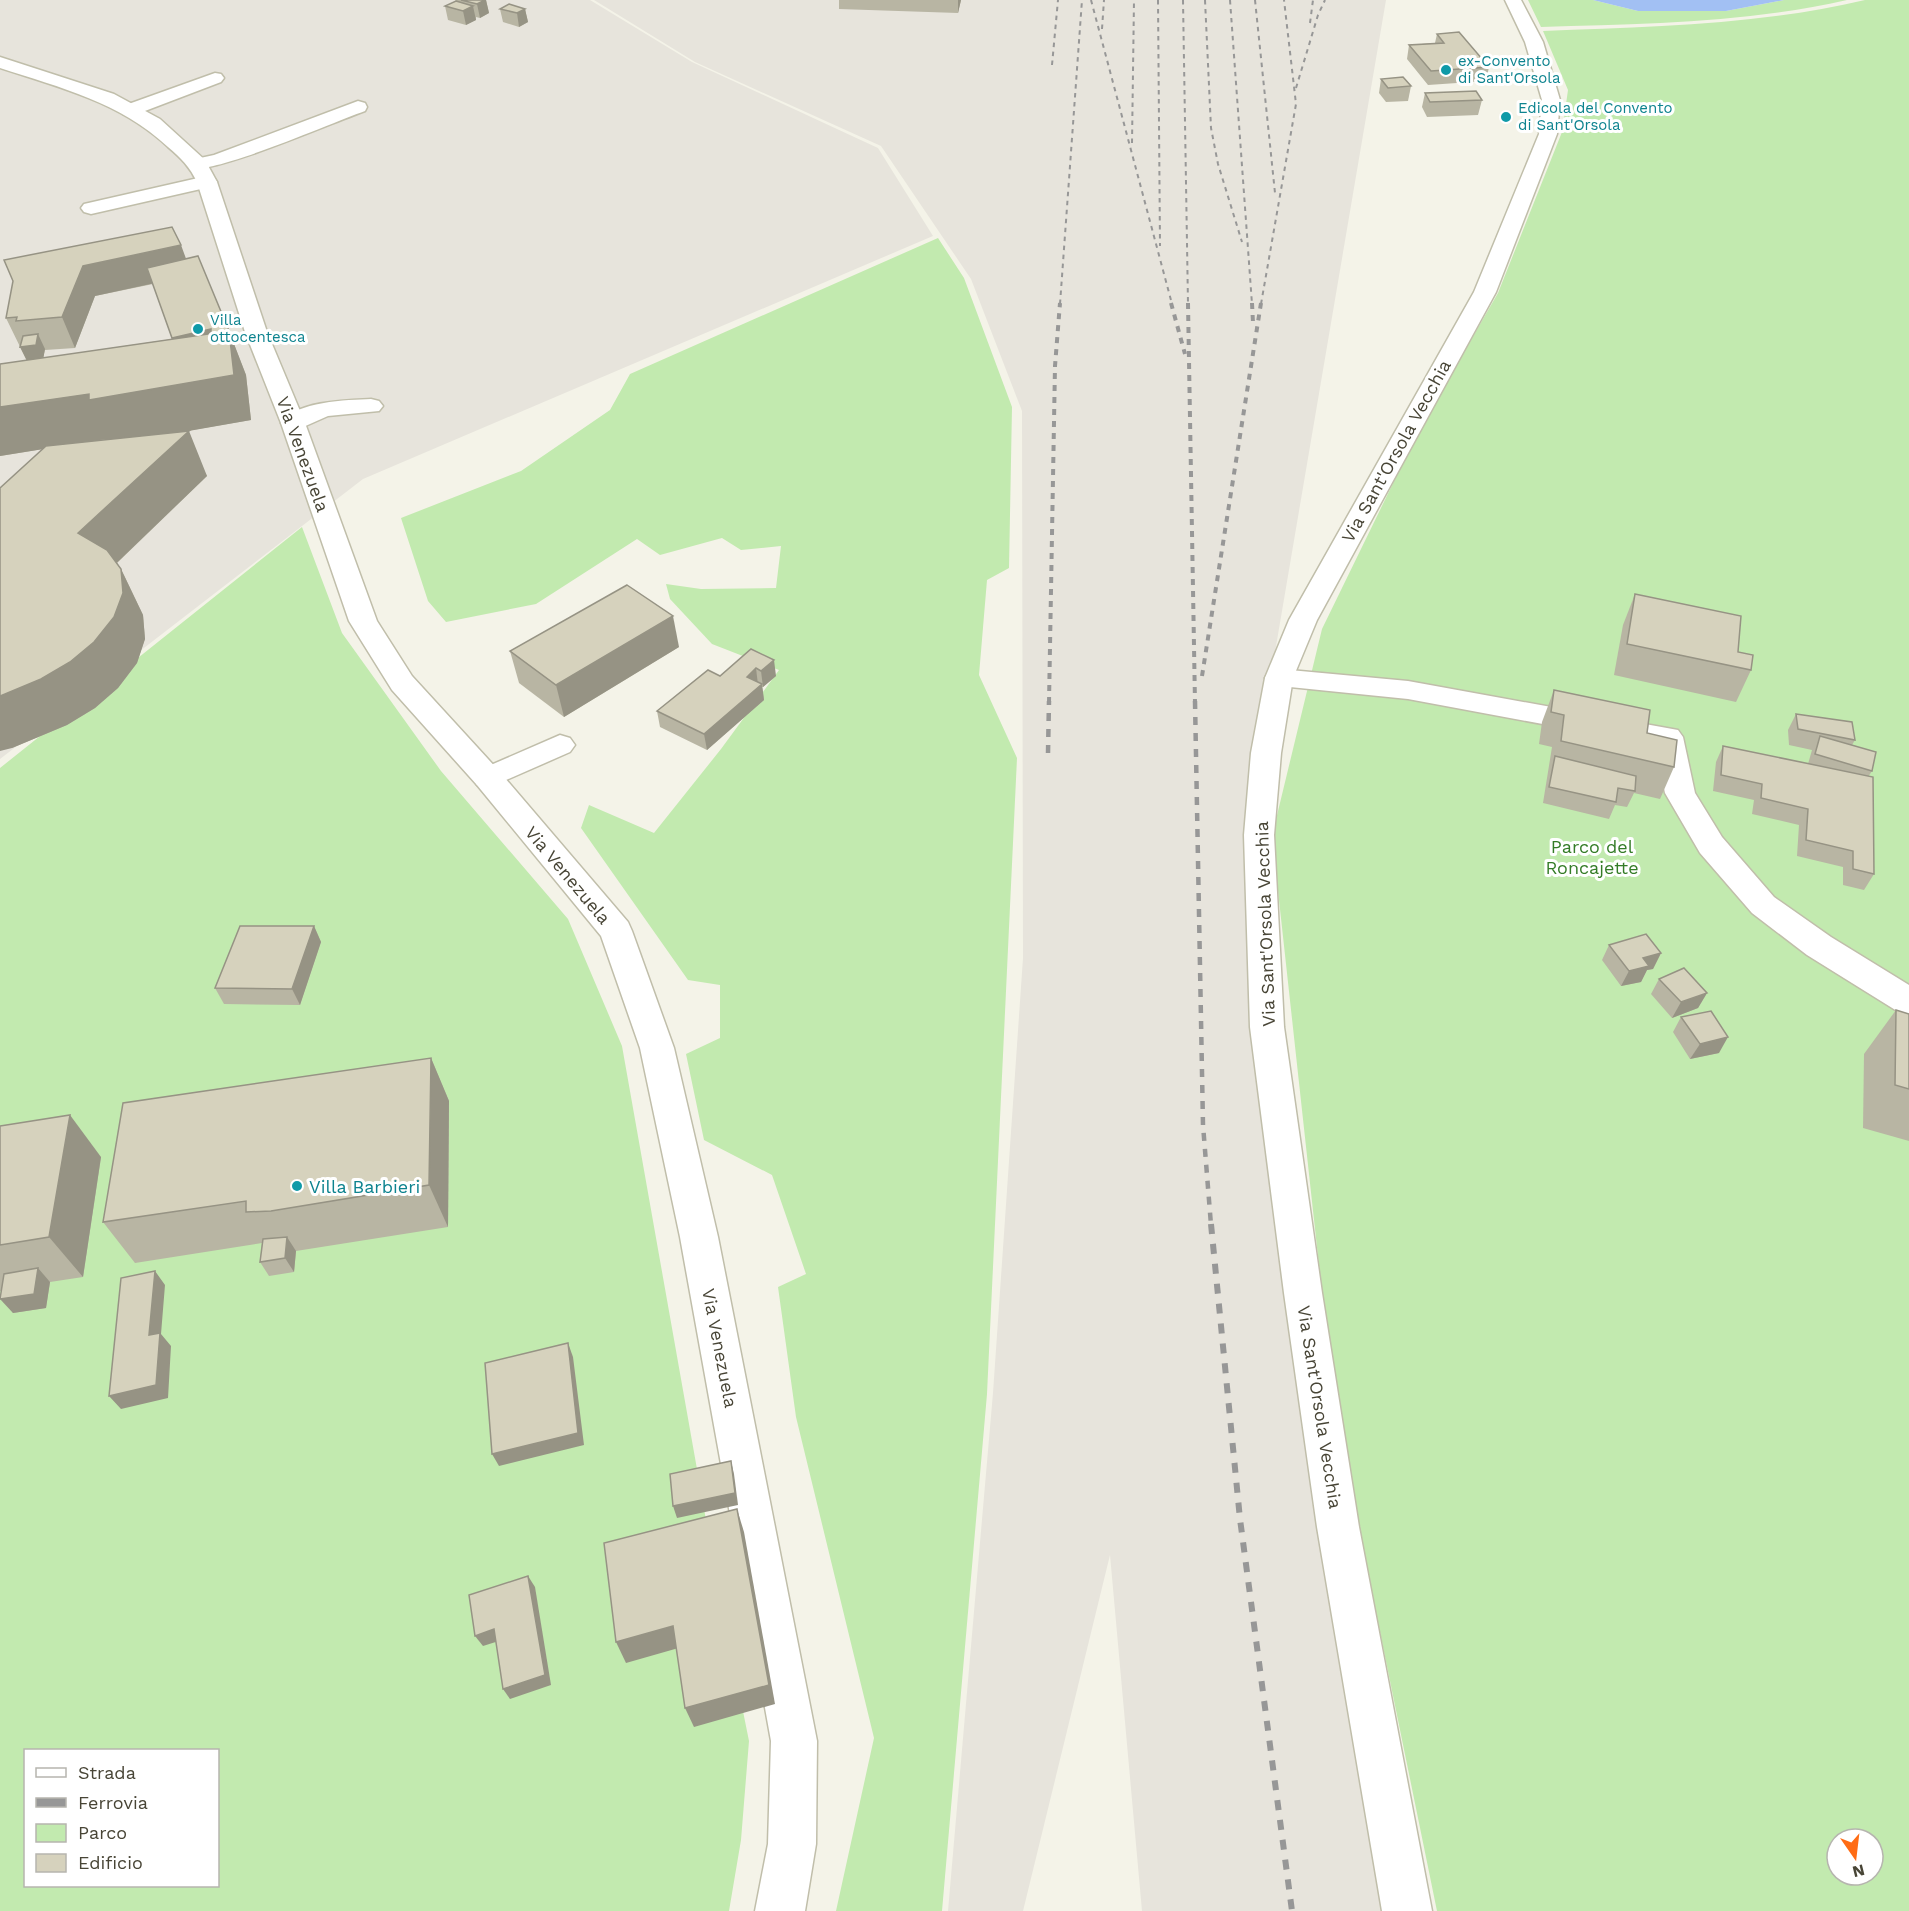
<svg xmlns="http://www.w3.org/2000/svg" width="1909" height="1911" viewBox="0 0 1909 1911" font-family="'Work Sans',sans-serif">
	<rect width="100%" height="100%" fill="#f4f3e8"/>
	<!-- industrial -->
	<g fill="#e7e4dc">
		<path d="M0,0h590l102,62 186,86 55,88 -570,243 -363,280z"/>
		<path d="M594,0h792l-143,840 39,396 117,675h-257l-32,-356 -87,356h-75l45,-518 30,-435 -1,-547 -51,-132 -90,-133 -186,-84z"/>
	</g>
	<!-- green -->
	<g fill="#c2eaaf" fill-rule="evenodd">
		<path d="M1528,0h65l45,11h88l58,-11h63c-100,23 -204,24 -306,27z"/>
		<path d="M1865,0h44v1911h-472l-77,-377 -37,-232 -51,-466 50,-207 97,-199 79,-137 64,-161 6,-42 -25,-59c108,-4 217,-6 322,-31zM1837,1839h36v36h-36z"/>
		<path d="M938,238l26,40 48,129 -3,161 -22,12 -8,95 38,83 -30,636 -45,517h-106l38,-173 -78,-321 -18,-130 28,-13 -34,-99 -68,-35 -18,-86 34,-16v-53l-32,-5 -107,-152 8,-23 65,28 67,-84 58,-79 -67,-26 -42,-45 -4,-15 35,5 75,-1 5,-42 -40,4 -19,-12 -62,17 -23,-16 -101,65 -90,18 -18,-21 -27,-83 120,-47 89,-61 20,-36z"/>
		<path d="M302,527l40,106 99,138 127,148 54,127 95,536 32,159 -8,99 -12,71h-729v-1143zM26,1750h192v136h-192z"/>
	</g>
	<!-- water -->
	<path fill="#a2c0f3" d="M1593,0h191l-58,11h-88z"/>
	<g fill="none" stroke-linecap="round" stroke-linejoin="round">
		<!-- service casing -->
		<g stroke="#c0beaa" stroke-width="3">
			<g id="service">
				<path d="M215,73l6,1 3,4 -3,4 -84,32h-14l-2,-4 2,-4z"/>
				<path d="M358,101l7,2 2,4 -2,4c-31,11 -150,63 -174,57l-3,-4 3,-4 23,-5z"/>
				<path d="M207,176l7,2 3,4 -3,4 -123,28 -7,-2 -3,-4 3,-4z"/>
				<path d="M371,399l8,2 4,5 -4,5 -51,5 -27,12 -8,2 -8,-2 -4,-5c15,-22 66,-23 90,-24z"/>
				<path d="M1279,669l129,12 270,49 5,7 12,56 27,44 52,60 57,40 78,48v30l-12,-4 -90,-56 -55,-42 -52,-60 -35,-60 -10,-48 -247,-46 -139,-14 -4,-7 4,-7z"/>
				<path d="M560,735l10,3 5,7 -5,7 -82,36 -11,-3 -4,-7 4,-7z"/>
			</g>
		</g>
		<!-- minor casing -->
		<g stroke="#c0beaa" stroke-width="3">
			<g id="minor">
				<path d="M1505,0h16l22,42 17,58 -3,34 -61,158 -179,328 -24,58 -12,75 -7,82 10,192 38,266 37,234 73,384h-50l-65,-384 -33,-234 -34,-266 -6,-192 7,-82 14,-75 24,-58 185,-328 65,-158 3,-34 -17,-58z"/>
				<path d="M0,57l114,37 46,25 45,41 12,22 50,150 38,91 72,198 35,55 87,95 129,151 4,9 42,117 44,189 99,504 -1,103 -11,67h-50l13,-67 3,-103 -91,-504 -40,-189 -39,-112 -124,-151 -85,-95 -43,-69 -68,-198 -36,-91 -48,-150c-7,-15 -16,-24 -29,-35 -48,-45 -107,-59 -168,-79z"/>
			</g>
		</g>
		<!-- service -->
		<use href="#service" fill="#fff" fill-rule="evenodd"/>
		<!-- minor -->
		<use href="#minor" fill="#fff" fill-rule="evenodd"/>
		<!-- rail-far3 -->
		<g stroke="#979797" stroke-width="2" stroke-dasharray="4.5 4.5" stroke-linecap="butt">
			<path d="M1091,0l81,304"/>
			<path d="M1158,0l2,246"/>
			<path d="M1183,0l5,304"/>
			<path d="M1205,0l6,128 7,36 24,78"/>
			<path d="M1230,0l22,304"/>
			<path d="M1255,0l20,193"/>
			<path d="M1310,23l3,-23"/>
			<path d="M1102,29l2,-29"/>
			<path d="M1052,65l6,-65"/>
			<path d="M1296,88l22,-73 7,-15"/>
			<path d="M1132,143l2,-143"/>
			<path d="M1060,304l22,-304"/>
			<path d="M1261,304l35,-200 -12,-104"/>
		</g>
		<!-- rail-far2 -->
		<g stroke="#979797" stroke-width="4" stroke-dasharray="6 6" stroke-linecap="butt">
			<path d="M1171,303l14,51"/>
			<path d="M1188,303l7,400"/>
			<path d="M1252,303l1,20"/>
			<path d="M1202,676l59,-373"/>
			<path d="M1049,703l6,-337 5,-63"/>
		</g>
		<!-- rail-far1 -->
		<g stroke="#979797" stroke-width="4.5" stroke-dasharray="8 8" stroke-linecap="butt">
			<path d="M1195,701l8,424 8,100"/>
			<path d="M1048,753l1,-52"/>
		</g>
		<!-- rail -->
		<path stroke="#979797" stroke-width="6" stroke-dasharray="10 10" stroke-linecap="butt" d="M1211,1224l29,295 52,392"/>
	</g>
	<!-- wall -->
	<g fill="#b8b5a3" fill-rule="evenodd">
		<path d="M455,0h31l3,13 -9,5 -4,-1v3l-10,5 -18,-5 -3,-14 11,-5z"/>
		<path d="M839,0h122l-3,13 -119,-4z"/>
		<path d="M500,9h25l3,13 -9,5 -16,-5z"/>
		<path d="M1437,34l52,33 -3,14 -58,4 -21,-26 2,-14 26,-2z"/>
		<path d="M1381,79l30,7 -3,15 -22,1 -7,-9z"/>
		<path d="M1425,93l57,7 -4,15 -51,2 -5,-10z"/>
		<path d="M186,259l43,72 17,44 5,45 -70,12 26,44 -90,87 4,6 22,46 2,24 -8,24 -19,25 -23,20 -28,17 -55,23 31,-299 -43,7v-92l27,-3 -21,-43zM153,284l19,55 -129,19 2,-8 30,-2 20,-52z"/>
		<path d="M1635,594l103,58 13,18 -15,32 -122,-27 9,-50z"/>
		<path d="M679,647l-115,70 -45,-34 -9,-32z"/>
		<path d="M751,649l25,27 -13,11h-1l2,13 -57,50 -47,-23 -3,-16 63,-35z"/>
		<path d="M1554,690l93,43 27,34 -14,32 -26,-6 -7,14 -12,-2 -6,14 -66,-16 9,-56 -13,-3 3,-22z"/>
		<path d="M1796,714l59,26 -3,5 20,26 -4,6 6,97 -10,16 -21,-5v-18l-46,-11 2,-31 -47,-11 2,-14 -41,-9 3,-29 7,-16 85,18 4,-14 -23,-5 -1,-15z"/>
		<path d="M314,926l7,16 -21,63 -76,-1 -9,-16z"/>
		<path d="M1609,945l52,8 -8,16 -6,1 -6,12 -20,4 -19,-26z"/>
		<path d="M1659,979l48,14 -9,15 -26,10 -21,-24z"/>
		<path d="M1896,1010l13,4v127l-46,-13 1,-74z"/>
		<path d="M1681,1017l38,36 -29,6 -17,-27z"/>
		<path d="M431,1058l18,43 -1,126 -152,24 -2,21 -25,4 -9,-14 2,-19 -127,20 -32,-41z"/>
		<path d="M0,1126l101,31 -18,120 -33,5 -4,26 -33,5 -12,-22h-1z"/>
	</g>
	<!-- shaded-wall -->
	<g fill="#969384">
		<path d="M485,0h1l3,13 -9,5 -3,-14z"/>
		<path d="M958,0h3l-3,13z"/>
		<path d="M473,6l3,14 -10,5 -3,-14z"/>
		<path d="M525,9l3,13 -9,5 -2,-14z"/>
		<path d="M181,245l11,30 -97,21 -20,52 -13,-31 21,-51z"/>
		<path d="M211,329l18,2 17,44 5,45 -142,25 -3,-6 -106,17v-61l184,-26 -12,-31z"/>
		<path d="M38,334l7,15 -2,11 -15,3 -8,-16z"/>
		<path d="M189,431l18,45 -107,103 -22,-46z"/>
		<path d="M121,569l22,46 2,24 -8,24 -19,25 -23,20 -28,17 -55,23 -12,3v-55z"/>
		<path d="M673,616l6,31 -115,70 -8,-32z"/>
		<path d="M774,660l2,16 -13,11 -2,-16z"/>
		<path d="M756,668l2,17 -11,-8z"/>
		<path d="M762,684l2,16 -57,50 -3,-16z"/>
		<path d="M314,926l7,16 -21,63 -8,-16z"/>
		<path d="M1661,953l-8,16 -6,1 -6,12 -20,4 8,-15 14,-13z"/>
		<path d="M1707,993l-9,15 -26,10 9,-16z"/>
		<path d="M1728,1037l-9,16 -29,6 10,-15z"/>
		<path d="M431,1058l18,43 -1,126 -19,-42z"/>
		<path d="M70,1115l31,42 -18,120 -34,-40z"/>
		<path d="M287,1237l9,14 -2,21 -9,-14z"/>
		<path d="M38,1268l12,14 -4,26 -33,5 -13,-14z"/>
		<path d="M155,1271l10,14 -4,49 10,12 -3,52 -47,11 -12,-13 40,-61z"/>
		<path d="M568,1343l5,14 11,88 -85,21 -7,-12z"/>
		<path d="M731,1461l3,13 4,31 -61,13 -4,-12z"/>
		<path d="M737,1509l7,23 31,172 -81,23 -9,-19z"/>
		<path d="M528,1576l7,11 16,98 -41,14 -7,-10z"/>
		<path d="M673,1626l9,21 -56,16 -10,-21z"/>
		<path d="M494,1629l8,11 -19,6 -8,-10z"/>
	</g>
	<!-- building -->
	<g fill="#d6d2bd" stroke="#969384" stroke-width="1.5">
		<path d="M461,0h24l-8,4z"/>
		<path d="M456,1l17,5 -10,5 -18,-5z"/>
		<path d="M509,4l16,5 -8,4 -17,-4z"/>
		<path d="M1459,32l30,35 -58,4 -22,-26 35,-2 -7,-9z"/>
		<path d="M1403,77l8,9 -23,2 -7,-9z"/>
		<path d="M1476,91l6,9 -52,2 -5,-9z"/>
		<path d="M172,227l9,18 -98,21 -21,51 -46,4 1,-4 -11,1 7,-37 -9,-21z"/>
		<path d="M198,256l31,75 -18,3v-5l-39,9 -25,-70z"/>
		<path d="M229,331l5,44 -145,25v-6l-89,13v-43z"/>
		<path d="M38,334l-2,11 -16,2 3,-11z"/>
		<path d="M189,431l-111,102 29,17 14,19 2,24 -9,24 -20,25 -24,20 -29,17 -41,17v-208l46,-42z"/>
		<path d="M627,585l46,31 -117,69 -46,-34z"/>
		<path d="M1635,594l106,22 -3,36 15,3 -2,15 -124,-26z"/>
		<path d="M751,649l23,11 -13,11 -5,-3 -9,9 15,7 -58,50 -47,-23 51,-41 12,6z"/>
		<path d="M1554,690l96,20 -3,23 30,7 -3,27 -113,-26 3,-26 -13,-3z"/>
		<path d="M1796,714l56,8 3,18 -57,-11z"/>
		<path d="M1820,736l56,16 -4,19 -57,-17z"/>
		<path d="M1723,746l150,31 1,97 -21,-5v-18l-47,-11 2,-31 -47,-11 1,-14 -41,-9z"/>
		<path d="M1555,756l81,20 -1,15 -17,-3 -2,14 -67,-15z"/>
		<path d="M240,926h74l-22,63 -77,-1z"/>
		<path d="M1646,934l15,19 -18,5 6,8 -20,5 -20,-26z"/>
		<path d="M1684,968l23,25 -26,9 -22,-23z"/>
		<path d="M1896,1010l13,4v75l-14,-4z"/>
		<path d="M1711,1011l17,26 -28,7 -19,-27z"/>
		<path d="M431,1058l-2,127 -158,26 -25,1v-11l-143,21 20,-119z"/>
		<path d="M70,1115l-21,122 -49,8v-119z"/>
		<path d="M287,1237l-2,21 -25,4 3,-23z"/>
		<path d="M38,1268l-4,26 -34,5 4,-25z"/>
		<path d="M155,1271l-6,64 11,-2 -4,52 -47,11 12,-118z"/>
		<path d="M568,1343l10,90 -86,21 -7,-91z"/>
		<path d="M731,1461l4,32 -62,13 -3,-32z"/>
		<path d="M737,1509l32,176 -84,23 -12,-82 -57,16 -12,-99z"/>
		<path d="M528,1576l17,99 -42,14 -9,-60 -19,7 -6,-41z"/>
	</g>
	<!-- markers -->
	<g fill="#0f9aa8" stroke="#fff" stroke-width="2">
		<circle cx="1446" cy="70" r="6"/>
		<circle cx="1506" cy="117" r="6"/>
		<circle cx="198" cy="329" r="6"/>
		<circle cx="297" cy="1186" r="6"/>
	</g>
	<g text-anchor="middle" dominant-baseline="central" stroke-width="6" stroke-linejoin="round" paint-order="stroke">
		<!-- far-culture labels -->
		<g font-size="15" fill="#0d838f" stroke="#fff" text-anchor="start">
			<text x="1458" y="61">ex-Convento<tspan x="1458" dy="17">di Sant'Orsola</tspan></text>
			<text x="1518" y="108">Edicola del Convento<tspan x="1518" dy="17">di Sant'Orsola</tspan></text>
			<text x="210" y="320">Villa<tspan x="210" dy="17">ottocentesca</tspan></text>
		</g>
		<!-- street labels -->
		<g font-size="18" fill="#484536" stroke="#fff">
			<text transform="translate(1396 451) rotate(-61)">Via Sant'Orsola Vecchia</text>
			<text transform="translate(303 454) rotate(70)">Via Venezuela</text>
			<text transform="translate(568 875) rotate(50)">Via Venezuela</text>
			<text transform="translate(1265 924) rotate(-92)">Via Sant'Orsola Vecchia</text>
			<text transform="translate(720 1348) rotate(79)">Via Venezuela</text>
			<text transform="translate(1320 1407) rotate(81)">Via Sant'Orsola Vecchia</text>
		</g>
		<!-- park labels -->
		<g font-size="18" fill="#347c27" stroke="#fff">
			<text x="1592" y="846">Parco del<tspan x="1592" dy="21">Roncajette</tspan></text>
		</g>
		<!-- culture labels -->
		<g font-size="18" fill="#0d838f" stroke="#fff" text-anchor="start">
			<text x="309" y="1186">Villa Barbieri</text>
		</g>
	</g>
	<!-- legend -->
	<rect x="24" y="1749" width="195" height="138" fill="#ffffff" stroke="#b6b5af" stroke-width="1.5"/>
	<rect x="36" y="1768" width="30" height="9" fill="#ffffff" stroke="#b6b5af" stroke-width="1.5"/>
	<text x="78" y="1779" font-size="18" fill="#484536">Strada</text>
	<rect x="36" y="1798" width="30" height="9" fill="#979797" stroke="#b6b5af" stroke-width="1.5"/>
	<text x="78" y="1809" font-size="18" fill="#484536">Ferrovia</text>
	<rect x="36" y="1824" width="30" height="18" fill="#c2eaaf" stroke="#b6b5af" stroke-width="1.5"/>
	<text x="78" y="1839" font-size="18" fill="#484536">Parco</text>
	<rect x="36" y="1854" width="30" height="18" fill="#d6d2bd" stroke="#b6b5af" stroke-width="1.5"/>
	<text x="78" y="1869" font-size="18" fill="#484536">Edificio</text>
	<!-- north arrow -->
	<g transform="translate(1855 1857) rotate(166)"><circle r="28" fill="#ffffff" stroke="#b6b5af" stroke-width="1.5"/>
	<path d="M0-4.5L10 22L0 15L-10 22Z" fill="#ff6c14"/>
	<text y="-9" font-size="16" font-weight="bold" text-anchor="middle" fill="#484536">N</text>
	</g>
</svg>
